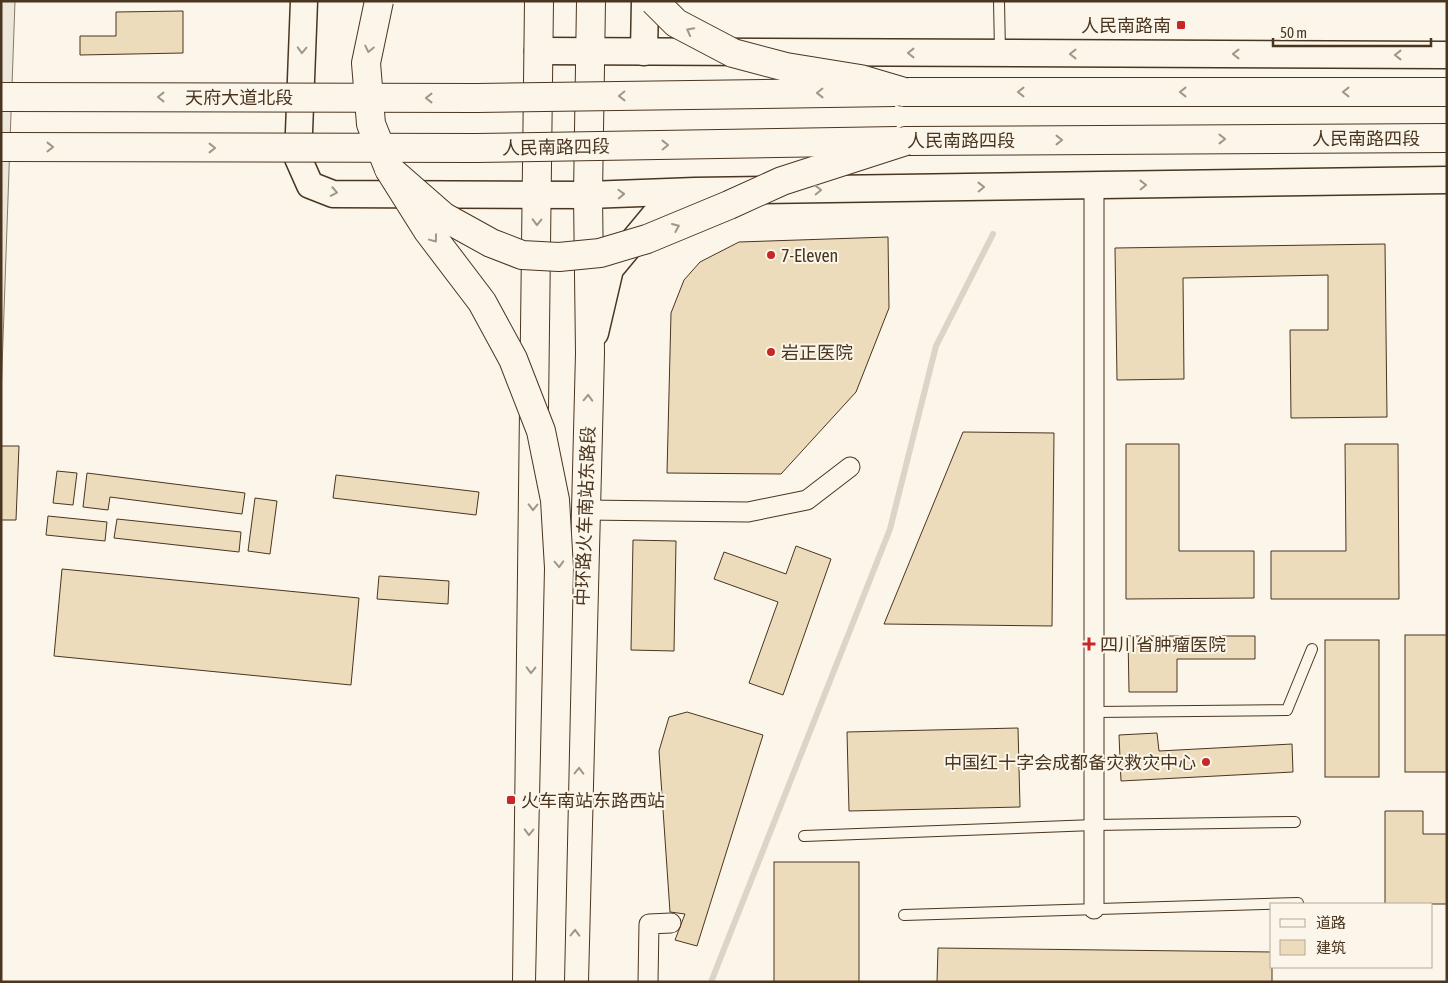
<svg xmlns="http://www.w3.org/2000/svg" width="1448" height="983" viewBox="0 0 1448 983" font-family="'Asap Condensed','Noto Sans SC',sans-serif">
	<rect width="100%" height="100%" fill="#fbf6e9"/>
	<!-- parking -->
	<path fill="#ede7d9" stroke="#887966" d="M1,1h14l-14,395z"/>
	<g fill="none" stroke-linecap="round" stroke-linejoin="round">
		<!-- stream -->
		<path stroke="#dcd4c6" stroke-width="6" d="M711,982l179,-453 46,-183 57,-112"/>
	</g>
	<!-- building -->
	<g fill="#ecdcbc" stroke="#4a3520">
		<path d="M183,11v42l-103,2v-19h36v-24z"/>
		<path d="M888,237l1,71 -33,84 -75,82 -114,-1 4,-160 13,-33 16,-18 39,-20z"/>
		<path d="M1385,244l2,173 -96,1 -1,-88h38v-55l-145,3 1,101 -67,1 -2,-132z"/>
		<path d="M963,432l91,1 -2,193 -168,-2z"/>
		<path d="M1126,444h53v107h75v47l-128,1z"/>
		<path d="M1345,444h53l1,155h-128v-48h75z"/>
		<path d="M1,446h18l-3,74h-15z"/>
		<path d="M57,471l20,2 -4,32 -20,-2z"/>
		<path d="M87,473l158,20 -3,21 -132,-17 -2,13 -25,-3z"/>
		<path d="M336,475l143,17 -3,23 -143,-17z"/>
		<path d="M255,498l22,3 -7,53 -22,-3z"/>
		<path d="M48,516l59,6 -2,19 -59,-6z"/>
		<path d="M117,519l124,13 -2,20 -125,-14z"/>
		<path d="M633,540l43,1 -2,110 -43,-1z"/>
		<path d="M796,546l35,13 -48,136 -34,-12 29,-81 -64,-23 10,-27 62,22z"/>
		<path d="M62,569l297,29 -8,87 -297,-29z"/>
		<path d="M379,576l70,5 -1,23 -71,-5z"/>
		<rect x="1405" y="635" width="42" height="137"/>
		<path d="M1128,636h127v23h-78v33h-48z"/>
		<rect x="1325" y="640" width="54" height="137"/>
		<path d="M687,712l76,23 -66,211 -22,-6 10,-26 -15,-2 -11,-161 10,-34z"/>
		<path d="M1018,728l2,79 -171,4 -2,-79z"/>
		<path d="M1157,733l2,18 133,-7 1,28 -172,9 -2,-46z"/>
		<path d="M1385,811h38v23h24v70h-62z"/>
		<rect x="774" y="862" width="85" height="120"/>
		<path d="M938,948l334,4v30h-335z"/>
	</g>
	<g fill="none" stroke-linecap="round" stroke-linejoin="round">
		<!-- lane casing -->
		<g stroke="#4a3520" stroke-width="12">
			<g id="lane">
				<path d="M999,1l1,51"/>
				<path d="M1095,712l192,-2 25,-61"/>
				<path d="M804,836l290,-11 201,-3"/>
				<path d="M904,915l394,-12"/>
			</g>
		</g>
		<!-- street casing -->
		<g stroke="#4a3520" stroke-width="21">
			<g id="street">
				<path d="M585,510l163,2 59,-12 43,-33"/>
				<path d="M1094,909v-723"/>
				<path d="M648,982l1,-58 22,-1"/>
			</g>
		</g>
		<!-- secondary casing -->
		<g stroke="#4a3520" stroke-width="29">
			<g id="secondary">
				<path d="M304,1l-6,157 12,27 23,9 255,1 107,-4 752,-11"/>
				<path d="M538,51l909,4"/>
				<path d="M644,52l1,-51"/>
				<path d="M595,333l15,-64 44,-53 40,-24"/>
			</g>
		</g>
		<!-- primary casing -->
		<g stroke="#4a3520" stroke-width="30">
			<g id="primary">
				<path d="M904,92h543"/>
				<path d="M906,141l541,-3"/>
				<path d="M527,982l12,-981"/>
				<path d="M574,982l16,-629 -2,-158 3,-194"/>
			</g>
		</g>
		<!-- lane -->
		<use href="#lane" stroke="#fbf6e9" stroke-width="10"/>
		<!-- street -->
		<use href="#street" stroke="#fbf6e9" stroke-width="19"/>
		<!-- secondary -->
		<use href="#secondary" stroke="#fbf6e9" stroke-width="26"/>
		<!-- primary -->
		<use href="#primary" stroke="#fbf6e9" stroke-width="28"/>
		<!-- primary-bridge casing -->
		<g stroke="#4a3520" stroke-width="30" stroke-linecap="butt">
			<g id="primary-bridge">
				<path d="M1,97l476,1 418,-6"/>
				<path d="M1,147l475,1 421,-7"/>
			</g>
		</g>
		<!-- highway-bridge casing -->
		<g stroke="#4a3520" stroke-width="30" stroke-linecap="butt">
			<g id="highway-bridge">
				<path d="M379,1l-13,62 5,61 18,45 55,48 47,26 31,12 37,2 41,-4 47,-14 82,-34 53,-24 124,-40"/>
				<path d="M654,1l22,22 57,30 53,14 74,12 44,13"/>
				<path d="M389,169l39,62 54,71 31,57 28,72 14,69 4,68 -9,414"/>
			</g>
		</g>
		<!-- primary-bridge -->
		<use href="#primary-bridge" stroke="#fbf6e9" stroke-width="28"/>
		<!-- highway-bridge -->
		<use href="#highway-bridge" stroke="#fbf6e9" stroke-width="28"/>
	</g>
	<!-- one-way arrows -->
	<defs><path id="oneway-chevron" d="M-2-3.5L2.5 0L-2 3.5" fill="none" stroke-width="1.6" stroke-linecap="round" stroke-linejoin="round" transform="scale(1.25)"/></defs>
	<g stroke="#a29684">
		<use href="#oneway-chevron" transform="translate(690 31) rotate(-152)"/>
		<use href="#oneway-chevron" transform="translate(369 49) rotate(102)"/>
		<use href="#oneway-chevron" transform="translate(302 50) rotate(92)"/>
		<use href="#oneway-chevron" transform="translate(911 53) rotate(-180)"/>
		<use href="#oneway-chevron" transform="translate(1073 54) rotate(-180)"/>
		<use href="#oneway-chevron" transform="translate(1236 54) rotate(-180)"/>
		<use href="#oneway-chevron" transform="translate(1398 55) rotate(-180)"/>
		<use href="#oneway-chevron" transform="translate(1021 92) rotate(180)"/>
		<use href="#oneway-chevron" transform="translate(1183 92) rotate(180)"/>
		<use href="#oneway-chevron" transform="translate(1346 92) rotate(180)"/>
		<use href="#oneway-chevron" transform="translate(820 93) rotate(179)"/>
		<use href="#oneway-chevron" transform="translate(622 96) rotate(179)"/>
		<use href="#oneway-chevron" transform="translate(161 97) rotate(-180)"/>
		<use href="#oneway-chevron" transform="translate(429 98) rotate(-180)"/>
		<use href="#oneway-chevron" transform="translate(1222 139)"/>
		<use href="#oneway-chevron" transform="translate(1059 140)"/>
		<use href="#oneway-chevron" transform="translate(665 145) rotate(-1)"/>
		<use href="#oneway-chevron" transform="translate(50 147)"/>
		<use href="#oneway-chevron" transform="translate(212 148)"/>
		<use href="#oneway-chevron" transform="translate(1143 185) rotate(-1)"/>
		<use href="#oneway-chevron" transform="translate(981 187) rotate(-1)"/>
		<use href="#oneway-chevron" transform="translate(818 190) rotate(-1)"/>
		<use href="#oneway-chevron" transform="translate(334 192) rotate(11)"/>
		<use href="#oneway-chevron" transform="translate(621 194) rotate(-2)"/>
		<use href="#oneway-chevron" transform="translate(537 222) rotate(91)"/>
		<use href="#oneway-chevron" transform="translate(676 227) rotate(-23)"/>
		<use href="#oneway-chevron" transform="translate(434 239) rotate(53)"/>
		<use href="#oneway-chevron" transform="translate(588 398) rotate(-88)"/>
		<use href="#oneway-chevron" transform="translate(533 507) rotate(91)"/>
		<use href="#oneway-chevron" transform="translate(559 564) rotate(88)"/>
		<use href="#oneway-chevron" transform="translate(531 670) rotate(91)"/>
		<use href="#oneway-chevron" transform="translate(579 771) rotate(-89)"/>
		<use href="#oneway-chevron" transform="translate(529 832) rotate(91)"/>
		<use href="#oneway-chevron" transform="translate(575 933) rotate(-89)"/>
	</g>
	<!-- markers -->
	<g fill="#c62828" stroke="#fbf6e9" stroke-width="2">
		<rect x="1176" y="20" width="10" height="10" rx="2.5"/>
		<circle cx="771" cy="255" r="5"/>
		<circle cx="771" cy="352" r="5"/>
		<path d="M1086.5 636.5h5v5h5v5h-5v5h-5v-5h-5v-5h5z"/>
		<circle cx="1206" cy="762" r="5"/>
		<rect x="506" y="795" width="10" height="10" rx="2.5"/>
	</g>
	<g text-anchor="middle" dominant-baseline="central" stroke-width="4" stroke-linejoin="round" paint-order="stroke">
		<!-- poi labels -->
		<g font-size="18" fill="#4a3520" stroke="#fbf6e9" text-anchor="start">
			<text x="1171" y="25" text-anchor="end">人民南路南</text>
			<text x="781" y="255">7-Eleven</text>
			<text x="781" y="352">岩正医院</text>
			<text x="1100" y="644">四川省肿瘤医院</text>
			<text x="1196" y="762" text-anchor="end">中国红十字会成都备灾救灾中心</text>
			<text x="521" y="800">火车南站东路西站</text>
		</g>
		<!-- street labels -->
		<g font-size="18" fill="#4a3520" stroke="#fbf6e9">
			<text x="239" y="97">天府大道北段</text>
			<text x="1366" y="138">人民南路四段</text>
			<text x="961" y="140">人民南路四段</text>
			<text transform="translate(556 147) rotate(-1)">人民南路四段</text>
			<text transform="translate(585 516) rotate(-88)">中环路火车南站东路段</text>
		</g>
	</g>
	<!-- border -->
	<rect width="1448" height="983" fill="none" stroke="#4a3520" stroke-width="5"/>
	<!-- legend -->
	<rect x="1270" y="903" width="162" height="65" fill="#fbf6e9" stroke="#b4a999"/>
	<rect x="1280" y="919" width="25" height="8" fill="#fbf6e9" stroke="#b4a999"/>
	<text x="1316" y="928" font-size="15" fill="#4a3520">道路</text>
	<rect x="1280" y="940" width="25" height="15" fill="#ecdcbc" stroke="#b4a999"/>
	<text x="1316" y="953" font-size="15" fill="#4a3520">建筑</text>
	<!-- scale -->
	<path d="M1273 38v8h158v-8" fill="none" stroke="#4a3520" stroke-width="2.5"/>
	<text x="1280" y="38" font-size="15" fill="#4a3520" stroke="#fbf6e9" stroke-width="4" paint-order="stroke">50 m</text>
</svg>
